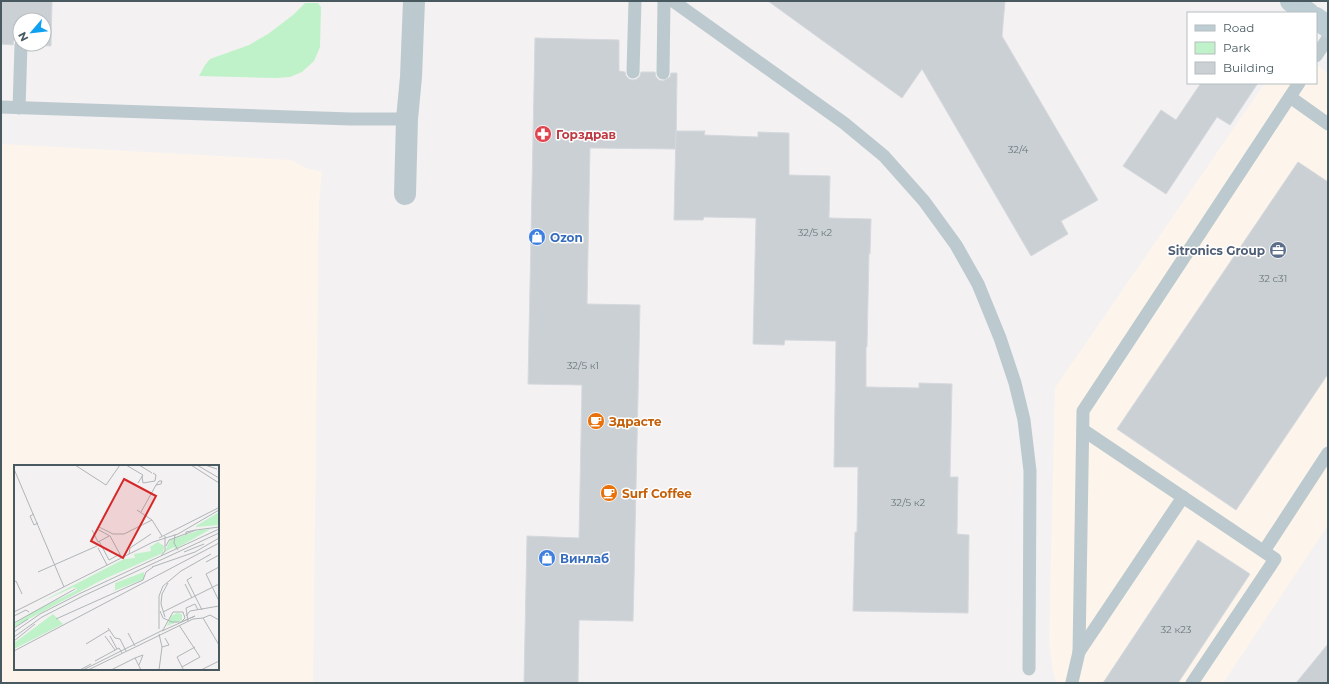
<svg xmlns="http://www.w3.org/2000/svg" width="1329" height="684" viewBox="0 0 1329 684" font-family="Montserrat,sans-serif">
	<rect width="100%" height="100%" fill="#f4f1f2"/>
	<!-- commercial -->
	<g fill="#fdf5ec" fill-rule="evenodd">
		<path d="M1316,65l12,8v452l-105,158h-167l-3,-12 -4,-29 6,-254 210,-305h51z"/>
		<path d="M1,144l290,16 15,8 16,4 -3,29 -6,482h-312zM15,466h203v203h-203z"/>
	</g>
	<!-- green -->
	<path fill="#bff2c8" d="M305,3h13l3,4 -1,40 -6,14 -12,11 -12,5 -14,1 -77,-2 6,-11 5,-6 39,-14 19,-11 25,-19z"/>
	<!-- building -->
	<g fill="#cbd0d4" stroke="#d5d9dd">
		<path d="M1,1h51l-1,45 -22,-1v-1h15v-24h-24v17l-6,3 -1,5 -12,-1z"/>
		<path d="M768,1h237l-3,35 96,164 -37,21 7,13 -37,22 -109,-187 -20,29z"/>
		<path d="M535,38l84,2v31l6,1 1,4 3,3 4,1 4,-1 3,-3 1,-4h14l1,5 3,3 4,1 7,-4 1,-4h6l-1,76 -86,-1 -3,156 53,1 -6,275 -1,41 -54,-1 -1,63h-54l3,-147 52,2 3,-153 -54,-1z"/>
		<path d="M1201,83h57l-28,42 -13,-8 -51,77 -43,-28 38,-56 15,10z"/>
		<path d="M676,131h29l-1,4 54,2v-5l31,1v42l41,1 -1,42 42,1 -1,35 -1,-1 -2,94h-1v40l53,1v-5l33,1 -2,93h8l-1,57 12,1 -1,78 -115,-2 2,-79h2l1,-65h-24l2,-126 -51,-1 -1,5 -31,-1 3,-126 -52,-1 -1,3h-29z"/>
		<path d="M1298,162l30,20v192l-92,136 -119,-81z"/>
		<path d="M1198,540l52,34 -72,109h-75z"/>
		<path d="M1328,644v39h-32z"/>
	</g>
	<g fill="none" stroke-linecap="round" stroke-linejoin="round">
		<!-- lane -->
		<g stroke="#bccacf" stroke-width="13">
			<path d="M673,1l171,122 40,33 40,45 32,44 22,39 22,54 15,45 9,37 6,51 -1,198"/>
			<path d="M1316,56l12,-18"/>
			<path d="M633,72l2,-71"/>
			<path d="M663,73l1,-72"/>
			<path d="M1290,97l38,27"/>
			<path d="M1,107l350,12h56"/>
			<path d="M19,108l2,-63"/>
			<path d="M1083,430l192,129 -83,124"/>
			<path d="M1264,551l64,-98"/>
			<path d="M1079,652l104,-155"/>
			<path d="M1072,682l7,-30 4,-241 216,-328"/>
		</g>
		<!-- street -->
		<path stroke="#bccacf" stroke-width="22" d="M405,194l2,-75 4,-42 3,-76"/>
		<!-- secondary -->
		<g stroke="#bdcdd4" stroke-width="22">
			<path d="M1291,1l17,12"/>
			<path d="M1316,18l12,9"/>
		</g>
	</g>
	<!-- icons -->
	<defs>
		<g id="pharmacy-disc" transform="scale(0.9)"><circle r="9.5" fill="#e0444e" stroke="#fff"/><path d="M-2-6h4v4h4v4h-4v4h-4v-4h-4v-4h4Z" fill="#fff"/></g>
		<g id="shop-disc" transform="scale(0.9)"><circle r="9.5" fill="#3f7fe0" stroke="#fff"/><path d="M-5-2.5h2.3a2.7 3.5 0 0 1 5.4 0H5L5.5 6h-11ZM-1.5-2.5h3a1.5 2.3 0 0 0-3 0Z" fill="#fff"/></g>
		<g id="office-disc" transform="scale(0.9)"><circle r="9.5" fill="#5c6f8a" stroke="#fff"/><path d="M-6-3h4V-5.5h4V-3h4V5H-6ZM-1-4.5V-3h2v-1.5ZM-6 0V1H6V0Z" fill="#fff"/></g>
		<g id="cafe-disc" transform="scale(0.9)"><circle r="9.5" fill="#e8710a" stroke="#fff"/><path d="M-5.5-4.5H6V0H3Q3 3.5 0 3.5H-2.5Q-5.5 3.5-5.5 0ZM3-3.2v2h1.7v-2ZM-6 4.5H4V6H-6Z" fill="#fff"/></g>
	</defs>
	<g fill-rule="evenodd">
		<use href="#pharmacy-disc" x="543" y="134"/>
		<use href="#shop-disc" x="537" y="237"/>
		<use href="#office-disc" x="1278" y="250"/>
		<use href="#cafe-disc" x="596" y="421"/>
		<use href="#cafe-disc" x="609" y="493"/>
		<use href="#shop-disc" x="547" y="558"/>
	</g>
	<g text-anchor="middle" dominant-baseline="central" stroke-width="3" stroke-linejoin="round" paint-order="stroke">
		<!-- number labels -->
		<g font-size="10" fill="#69787d">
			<text x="1018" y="149">32/4</text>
			<text x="815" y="232">32/5 к2</text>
			<text x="1273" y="278">32 с31</text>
			<text x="583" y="365">32/5 к1</text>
			<text x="908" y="502">32/5 к2</text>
			<text x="1176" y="629">32 к23</text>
		</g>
		<!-- health labels -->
		<g font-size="12" font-weight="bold" fill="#be3a42" stroke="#fff" text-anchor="start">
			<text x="556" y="134">Горздрав</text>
		</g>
		<!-- shop labels -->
		<g font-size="12" font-weight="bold" fill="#366cbe" stroke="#fff" text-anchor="start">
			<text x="550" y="237">Ozon</text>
			<text x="560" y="558">Винлаб</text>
		</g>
		<!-- service labels -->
		<g font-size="12" font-weight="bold" fill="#4e5e75" stroke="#fff" text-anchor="end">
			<text x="1265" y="250">Sitronics Group</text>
		</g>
		<!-- food labels -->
		<g font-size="12" font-weight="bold" fill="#c56008" stroke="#fff" text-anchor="start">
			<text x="609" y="421">Здрасте</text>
			<text x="622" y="493">Surf Coffee</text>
		</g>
	</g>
	<!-- overview -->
	<g transform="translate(14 465)">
		<rect width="205" height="205" fill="#f4f1f2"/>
		<path d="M205,47v13l-23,2v-1zM197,64l-36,20 -1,-2 -9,5 5,-12 30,-10zM144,77l6,4 -1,7 -63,28 -86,46v-3l17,-11 46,-23 -3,-3 -35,16 85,-44 11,-1 -1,-4 17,-3 -1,-4zM130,107v7l-33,13 4,-2v-7zM163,148l5,1v6l-15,6 4,-10zM39,149l10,10 -49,25v-6z" fill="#bff2c8"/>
		<path fill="none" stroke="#afb5b8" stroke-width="1" d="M61,0l31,20 14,-20M112,0l17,10 -5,8M125,0l13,8M177,0l28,18M183,0l22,13M191,0l12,4M0,4l50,118M128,11l1,7 12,-2 1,-6 -3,-2M123,45l15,10 10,16M127,47l15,-27 3,-4h3l-1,3 -5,1M20,49l-4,2 4,9 4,-2M85,62l14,7h11l28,-14M83,64l13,7 12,22M78,65l6,12 11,-6M161,69l-1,9 4,7M172,70v-3l10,-2M145,73l59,-30M85,76l10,19 11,-6M152,81l3,-6 27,-10 23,-3M84,83l9,17M170,87l20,-8M115,89l1,-6 21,-14M147,91l4,-5v-15M192,97l13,-7M138,102l43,-15 24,-14M205,102l-13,7 13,27M24,107l59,-26M178,112l-5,3 15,30M0,117l2,-1 6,13M171,119l7,14M146,146l3,7 9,4h9l14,-6M0,147l139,-70 25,-8 41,-24M149,147l56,-28M0,151l12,-6 3,2M172,151l4,-5 29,-5M151,152l-4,-13 1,-10 6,-11M189,153l16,27M189,153l7,-3 9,5M42,154l87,-39 3,-8 7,-5M174,156l-2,-13 9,-4 3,6M0,158l61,-34M165,160l21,32 -18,10 1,2M0,163l14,-9M94,163l7,10 5,1 6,12M145,164v-33l4,-10 18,-15 30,-17M148,166l33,-15M0,167l26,-18 41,-21 138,-64M114,168l7,13M91,171l10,14M96,171l7,13M0,172l28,-20 41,-21 136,-63M0,176l21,-17M72,179l23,-14M148,182l7,-2 -4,-7M0,186l205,-108M121,193l8,-3 -4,10M81,196l24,-13 3,5M168,202l-5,-10 18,-10M66,205l11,-6M69,205l80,-40 10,-18h10l2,6 -3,3M74,205l105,-51 10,-1M97,205l24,-12 6,12M145,205l3,-23 -3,-13M187,205l18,-9"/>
		<path fill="#d62828" fill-opacity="0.15" stroke="#d62828" stroke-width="2" d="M110,14l32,17 -33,62 -32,-17z"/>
		<rect width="205" height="205" fill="none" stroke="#485a60" stroke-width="2"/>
	</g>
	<!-- border -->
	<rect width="1329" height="684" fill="none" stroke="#485a60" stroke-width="4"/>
	<!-- legend -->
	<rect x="1187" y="12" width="130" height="72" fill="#ffffff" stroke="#b6bdbf"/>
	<rect x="1195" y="25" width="20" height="6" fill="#bdcdd4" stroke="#b6bdbf"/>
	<text x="1223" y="32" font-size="12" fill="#485a60">Road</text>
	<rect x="1195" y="42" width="20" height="12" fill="#bff2c8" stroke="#b6bdbf"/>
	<text x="1223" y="52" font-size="12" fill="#485a60">Park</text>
	<rect x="1195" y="62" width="20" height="12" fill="#cbd0d4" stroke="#b6bdbf"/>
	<text x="1223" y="72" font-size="12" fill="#485a60">Building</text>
	<!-- north arrow -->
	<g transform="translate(32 32) rotate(242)"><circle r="19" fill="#ffffff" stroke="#b6bdbf"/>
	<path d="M0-3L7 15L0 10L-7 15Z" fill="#0fa0f0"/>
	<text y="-6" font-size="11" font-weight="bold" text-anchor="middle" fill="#485a60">N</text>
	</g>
</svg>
